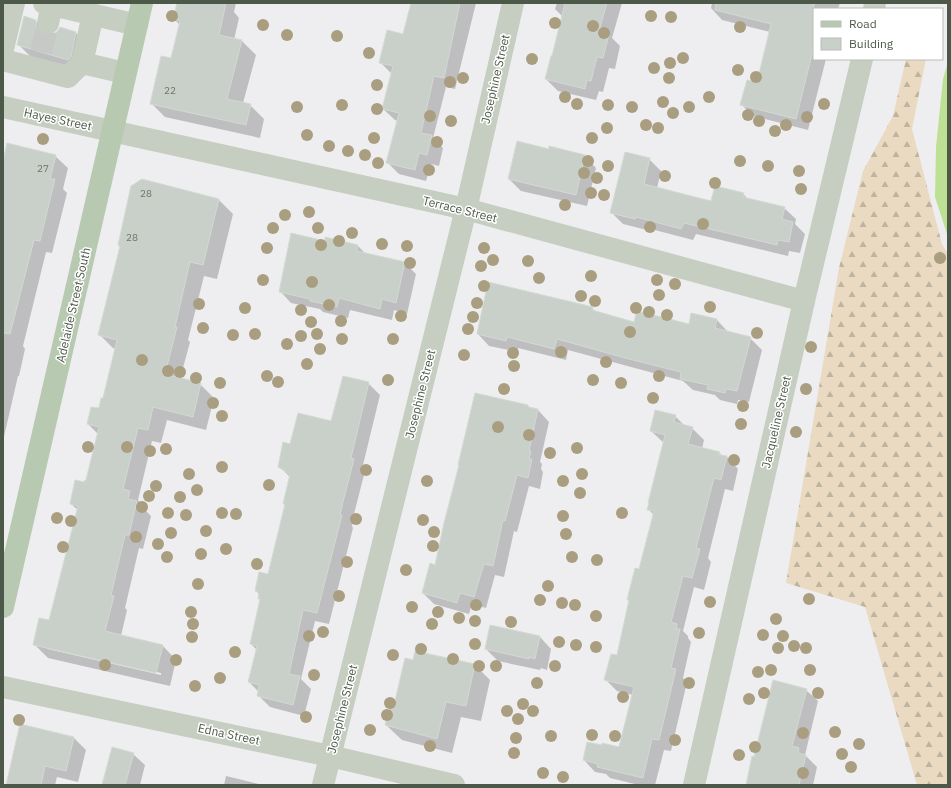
<svg xmlns="http://www.w3.org/2000/svg" width="951" height="788" viewBox="0 0 951 788" font-family="'IBM Plex Sans',sans-serif">
	<defs>
		<pattern id="forest-firs" width="22" height="20" patternUnits="userSpaceOnUse"><rect width="22" height="20" fill="#e9dac1"/><path d="M5 1l3.5 6h-7zM16 11l3.5 6h-7z" fill="#bfb49f"/></pattern>
	</defs>
	<rect width="100%" height="100%" fill="#eeeef0"/>
	<!-- forest -->
	<path fill="url(#forest-firs)" d="M906,59h20l-14,70 30,115 6,10v531h-31l-52,-178 -79,-24 53,-315 24,-97 30,-55z"/>
	<!-- water -->
	<path fill="#bde094" d="M948,62v175l-13,-40 1,-50 7,-68z"/>
	<!-- shadow -->
	<g fill="#0003" fill-rule="evenodd">
		<path d="M178,3h58l-2,9 5,6 -5,22 8,1 14,14 -13,48 7,2 14,14 -4,19 -95,-21 -14,-14 21,-44 8,-34 -6,-6z"/>
		<path d="M412,3h64l-21,86 -9,-2 -13,51 10,10 -4,18 -8,-2 -5,17 -27,-7 -12,-12 11,-41 -3,-1 -12,-11 9,-35 -12,-12 24,-27z"/>
		<path d="M557,3h65l-10,35 8,8 -5,23 -6,-1 -6,24 -4,-1 -3,9 -38,-9 -12,-12 7,-22 10,-40 -8,-8z"/>
		<path d="M712,3h128l-2,6h-24v50h12l-18,71 -55,-14 -11,-11 16,-22 12,-51 -48,-12 -11,-12z"/>
		<path d="M35,21l12,11v4l29,-3 11,12 -7,26 -50,-15 -12,-12z"/>
		<path d="M550,147l35,9 11,12 -9,38 -66,-15 -12,-12 40,-29z"/>
		<path d="M55,156l13,12 -5,21 4,4 -15,60 -6,-1 -23,94 2,3 -6,27h-1l-15,65v-275z"/>
		<path d="M649,159l12,12 -4,17 55,15 31,-9 5,5 36,9 12,11 -1,5 10,10 -5,19 -11,-2 -1,5 -92,-22 -3,6 -46,-12v2l-24,-6 -11,-11z"/>
		<path d="M142,180l77,20 14,14 -16,65 -13,-3 -16,64 2,2 -10,37 20,5 14,14 -8,32 -39,-10 -6,23 -9,-2 -14,59 5,5v3l8,8 -8,33 -4,-1 -14,60 2,2 -6,26 42,10 13,14 -6,26 -122,-28 -14,-14 16,-22 28,-112 -7,-6 16,-22 11,-48 -10,-10 11,-14 4,-10 12,-51 -2,-1 -14,-14 22,-87 -2,-2zM48,647l113,26v2l-113,-26z"/>
		<path d="M326,238l32,8 7,7 40,10 11,11 -9,40 -13,-4 -2,10 -42,-10 -2,8 -25,-6 -3,-3 -29,-6 -11,-12 45,-49z"/>
		<path d="M489,283l103,25 4,4 39,12 54,1 28,-5 11,12 22,6 12,12 -13,52 -11,-2 -1,4 -17,-4 -5,-5 -22,-5 -10,-9 -115,-31 -2,10 -48,-12v4l-29,-6 -11,-12z"/>
		<path d="M368,383l12,12 -18,74 3,2 -11,43 -2,12 1,2 -24,96 -14,-3 -14,58 10,10 -7,27 -34,-9 -12,-12 1,-3 -10,-10 8,-32 -6,-6 10,-44 -2,-2 1,-3 -4,-4 13,-16 16,-70 -1,-1 6,-27 -11,-11 12,-21 41,-22z"/>
		<path d="M528,406l3,3 7,1 11,12 -9,40 2,2 -1,5 2,3 -3,17 -11,-3 -12,46 -3,-1 -10,46 -9,-2 -9,33 -14,-4 -3,10 -35,-10 -11,-11 12,-27z"/>
		<path d="M675,416l10,10 7,2 12,12 -2,9 17,4 4,3 4,1 11,12 -5,22 -8,-2 -17,69 3,4 -7,28 -10,-3 -11,44 5,5v2l3,4 -8,36 4,4 -16,69 -7,-1 -9,35h-16l-29,-7 -4,-4 -11,-2 -11,-12 36,-12 13,-53 -16,-4 -12,-12 13,-23 12,-55 -2,-1 12,-29 14,-56 -6,-6 16,-66 -13,-12z"/>
		<path d="M491,626l49,11 11,12 -4,21 -6,-2 -1,2 -42,-9 -12,-12z"/>
		<path d="M414,661l60,3 16,16 -9,41 -20,-4 -9,36 -50,-13 -16,-15z"/>
		<path d="M806,690l12,11 -13,54 12,12 -4,18h-66l8,-27z"/>
		<path d="M21,725l53,13 12,12 -8,32 -21,-5 -2,8h-48z"/>
		<path d="M133,754l12,11 -5,20h-37z"/>
		<path d="M226,776l37,9h-39z"/>
	</g>
	<!-- building -->
	<g fill="#c9d0c9" stroke="#d3d9d3">
		<path d="M177,3h49l-7,32 23,5 -15,59 24,5 -5,21 -96,-21 11,-48 10,2 9,-37 -7,-2z"/>
		<path d="M411,3h49l-16,75 -10,-2 -13,57 11,2 -5,20 -8,-2 -4,17 -29,-7 13,-50 -17,-4 11,-43 -14,-3 8,-33 16,4z"/>
		<path d="M565,3h42l-8,28 10,3 -6,24 -6,-1 -6,24 -4,-1 -2,9 -40,-10 6,-23h1z"/>
		<path d="M716,3h98v43l-18,73 -56,-14 7,-25 10,2 14,-58 -56,-14z"/>
		<path d="M24,16l12,4v7l4,5 5,3h7l5,-3 3,-5 16,5 -5,25 -3,3 -51,-15z"/>
		<path d="M517,141l32,8v-3l36,9 -9,40 -68,-16z"/>
		<path d="M7,143l49,12 -6,24h5l-15,62 -6,-1 -24,94 -7,-1v-171z"/>
		<path d="M625,152l25,6 -6,26 67,17 4,-15 29,7 -1,4 42,10 -3,12 11,3 -4,20 -11,-2 -1,5 -93,-22 -3,6 -45,-12 -1,2 -25,-6z"/>
		<path d="M142,179l77,20 -16,66 -13,-3 -15,65h2l-12,47 36,9 -8,34 -40,-10 -5,23 -10,-2 -15,61 7,2 -2,8 9,2 -8,34h-4l-14,60 3,1 -9,35 58,14 -7,28 -123,-28 6,-27 10,2 29,-114 -8,-2 5,-24 9,2 1,-2h1l13,-53 -12,-3 4,-17 8,1 2,-10h2l14,-58 -19,-5 22,-89 -2,-1 13,-59z"/>
		<path d="M291,233l34,8v-4l33,8 -1,6 48,11 -9,41 -14,-4 -2,10 -41,-11 -2,9 -27,-6v-2l-31,-7z"/>
		<path d="M488,282l105,25 -1,3 42,12 3,-11 52,13 2,-11 26,6 -2,9 36,9 -14,54 -11,-2 -1,4 -18,-4 1,-4 -28,-6 1,-7 -56,-14 -68,-19 -3,10 -47,-12 -1,4 -29,-7z"/>
		<path d="M343,376l26,6 -18,76 3,1 -11,43 -3,13h2l-25,98 -14,-3 -14,64 11,2 -7,29 -36,-9 2,-11 -11,-3 9,-36 -7,-2 10,-45h-2l1,-7 -4,-1 4,-19 9,2 17,-70h-2l7,-30 -12,-7 5,-25 7,2 8,-31 33,8z"/>
		<path d="M475,393l53,12v2l10,2 -9,42h2l-2,8h3l-4,19 -11,-3 -12,46 -2,-1 -10,46 -9,-2 -10,33 -14,-4 -3,10 -35,-10 8,-30 5,2 9,-42 15,-58h-1z"/>
		<path d="M655,410l21,5 -2,7 19,5 -5,17 32,8 -1,3 8,1 -6,24 -7,-2 -18,70 4,1 -8,29 -9,-2 -12,46 6,2 -1,5h4l-9,39 5,1 -17,71 -7,-1 -9,39 -46,-11 1,-3 -15,-4 4,-18 15,3v-2l17,4 15,-60 -30,-7 7,-26 6,1 12,-55h-2l8,-32 4,1 15,-58 -7,-1 2,-7h-1l17,-68 -15,-4z"/>
		<path d="M490,625l50,11 -5,23 -6,-2v2l-44,-10z"/>
		<path d="M415,651l60,13 -9,42 -20,-4 -9,37 -52,-14 7,-25 3,1 10,-43 8,2z"/>
		<path d="M773,680l34,9 -15,57 7,2 -1,5 8,2 -7,30h-53l6,-29 2,1z"/>
		<path d="M20,724l54,13 -8,34 -21,-5 -4,19h-35z"/>
		<path d="M112,747l22,6 -9,32h-23z"/>
	</g>
	<g fill="none" stroke-linecap="round" stroke-linejoin="round">
		<!-- minor-tunnel -->
		<path stroke="#c6c9c6" stroke-width="22" stroke-dasharray="22 11" stroke-linecap="butt" d="M41,52l7,-29"/>
		<!-- minor -->
		<g stroke="#c5cec0" stroke-width="22">
			<path d="M44,3l93,22"/>
			<path d="M874,9l1,-6"/>
			<path d="M48,23l4,-18"/>
			<path d="M3,49l11,-46"/>
			<path d="M3,60l65,17 14,-14 11,-48"/>
			<path d="M82,63l43,10"/>
			<path d="M3,107l463,102 338,92"/>
			<path d="M3,687l327,69 124,29"/>
			<path d="M323,785l143,-576 47,-206"/>
			<path d="M694,785l110,-484 58,-242"/>
		</g>
		<!-- major -->
		<path stroke="#b7c9b1" stroke-width="22" d="M3,607l139,-604"/>
	</g>
	<!-- trees -->
	<g fill="#a99e7f">
		<circle cx="172" cy="16" r="6"/>
		<circle cx="651" cy="16" r="6"/>
		<circle cx="671" cy="17" r="6"/>
		<circle cx="555" cy="23" r="6"/>
		<circle cx="263" cy="25" r="6"/>
		<circle cx="593" cy="26" r="6"/>
		<circle cx="740" cy="27" r="6"/>
		<circle cx="604" cy="33" r="6"/>
		<circle cx="287" cy="35" r="6"/>
		<circle cx="337" cy="36" r="6"/>
		<circle cx="369" cy="53" r="6"/>
		<circle cx="683" cy="58" r="6"/>
		<circle cx="532" cy="59" r="6"/>
		<circle cx="670" cy="63" r="6"/>
		<circle cx="654" cy="68" r="6"/>
		<circle cx="738" cy="70" r="6"/>
		<circle cx="756" cy="77" r="6"/>
		<circle cx="463" cy="78" r="6"/>
		<circle cx="669" cy="78" r="6"/>
		<circle cx="450" cy="82" r="6"/>
		<circle cx="377" cy="85" r="6"/>
		<circle cx="565" cy="97" r="6"/>
		<circle cx="709" cy="97" r="6"/>
		<circle cx="663" cy="102" r="6"/>
		<circle cx="577" cy="104" r="6"/>
		<circle cx="824" cy="104" r="6"/>
		<circle cx="342" cy="105" r="6"/>
		<circle cx="608" cy="105" r="6"/>
		<circle cx="297" cy="107" r="6"/>
		<circle cx="632" cy="107" r="6"/>
		<circle cx="689" cy="107" r="6"/>
		<circle cx="377" cy="109" r="6"/>
		<circle cx="673" cy="113" r="6"/>
		<circle cx="748" cy="115" r="6"/>
		<circle cx="430" cy="116" r="6"/>
		<circle cx="807" cy="117" r="6"/>
		<circle cx="451" cy="121" r="6"/>
		<circle cx="759" cy="121" r="6"/>
		<circle cx="646" cy="125" r="6"/>
		<circle cx="786" cy="125" r="6"/>
		<circle cx="607" cy="128" r="6"/>
		<circle cx="658" cy="128" r="6"/>
		<circle cx="775" cy="131" r="6"/>
		<circle cx="307" cy="135" r="6"/>
		<circle cx="374" cy="138" r="6"/>
		<circle cx="592" cy="138" r="6"/>
		<circle cx="43" cy="139" r="6"/>
		<circle cx="437" cy="142" r="6"/>
		<circle cx="329" cy="146" r="6"/>
		<circle cx="348" cy="151" r="6"/>
		<circle cx="365" cy="155" r="6"/>
		<circle cx="588" cy="161" r="6"/>
		<circle cx="740" cy="161" r="6"/>
		<circle cx="378" cy="163" r="6"/>
		<circle cx="608" cy="166" r="6"/>
		<circle cx="768" cy="166" r="6"/>
		<circle cx="429" cy="170" r="6"/>
		<circle cx="799" cy="171" r="6"/>
		<circle cx="584" cy="173" r="6"/>
		<circle cx="665" cy="176" r="6"/>
		<circle cx="597" cy="178" r="6"/>
		<circle cx="715" cy="183" r="6"/>
		<circle cx="801" cy="189" r="6"/>
		<circle cx="591" cy="193" r="6"/>
		<circle cx="604" cy="195" r="6"/>
		<circle cx="565" cy="205" r="6"/>
		<circle cx="309" cy="212" r="6"/>
		<circle cx="285" cy="215" r="6"/>
		<circle cx="703" cy="224" r="6"/>
		<circle cx="650" cy="227" r="6"/>
		<circle cx="273" cy="228" r="6"/>
		<circle cx="318" cy="228" r="6"/>
		<circle cx="352" cy="233" r="6"/>
		<circle cx="339" cy="241" r="6"/>
		<circle cx="382" cy="244" r="6"/>
		<circle cx="321" cy="245" r="6"/>
		<circle cx="407" cy="246" r="6"/>
		<circle cx="267" cy="248" r="6"/>
		<circle cx="484" cy="248" r="6"/>
		<circle cx="940" cy="258" r="6"/>
		<circle cx="493" cy="260" r="6"/>
		<circle cx="528" cy="261" r="6"/>
		<circle cx="410" cy="263" r="6"/>
		<circle cx="481" cy="266" r="6"/>
		<circle cx="591" cy="276" r="6"/>
		<circle cx="539" cy="278" r="6"/>
		<circle cx="263" cy="280" r="6"/>
		<circle cx="657" cy="280" r="6"/>
		<circle cx="312" cy="282" r="6"/>
		<circle cx="675" cy="284" r="6"/>
		<circle cx="484" cy="286" r="6"/>
		<circle cx="659" cy="295" r="6"/>
		<circle cx="581" cy="296" r="6"/>
		<circle cx="595" cy="301" r="6"/>
		<circle cx="477" cy="303" r="6"/>
		<circle cx="199" cy="304" r="6"/>
		<circle cx="329" cy="305" r="6"/>
		<circle cx="710" cy="307" r="6"/>
		<circle cx="245" cy="308" r="6"/>
		<circle cx="636" cy="308" r="6"/>
		<circle cx="301" cy="310" r="6"/>
		<circle cx="649" cy="312" r="6"/>
		<circle cx="667" cy="315" r="6"/>
		<circle cx="401" cy="316" r="6"/>
		<circle cx="473" cy="317" r="6"/>
		<circle cx="341" cy="321" r="6"/>
		<circle cx="311" cy="322" r="6"/>
		<circle cx="203" cy="328" r="6"/>
		<circle cx="468" cy="329" r="6"/>
		<circle cx="630" cy="332" r="6"/>
		<circle cx="757" cy="333" r="6"/>
		<circle cx="255" cy="334" r="6"/>
		<circle cx="317" cy="334" r="6"/>
		<circle cx="233" cy="335" r="6"/>
		<circle cx="301" cy="336" r="6"/>
		<circle cx="342" cy="339" r="6"/>
		<circle cx="393" cy="339" r="6"/>
		<circle cx="287" cy="344" r="6"/>
		<circle cx="811" cy="347" r="6"/>
		<circle cx="320" cy="349" r="6"/>
		<circle cx="561" cy="352" r="6"/>
		<circle cx="513" cy="353" r="6"/>
		<circle cx="464" cy="355" r="6"/>
		<circle cx="142" cy="360" r="6"/>
		<circle cx="606" cy="362" r="6"/>
		<circle cx="307" cy="364" r="6"/>
		<circle cx="514" cy="366" r="6"/>
		<circle cx="168" cy="371" r="6"/>
		<circle cx="180" cy="372" r="6"/>
		<circle cx="267" cy="376" r="6"/>
		<circle cx="659" cy="376" r="6"/>
		<circle cx="196" cy="378" r="6"/>
		<circle cx="388" cy="380" r="6"/>
		<circle cx="593" cy="380" r="6"/>
		<circle cx="278" cy="382" r="6"/>
		<circle cx="220" cy="383" r="6"/>
		<circle cx="621" cy="383" r="6"/>
		<circle cx="504" cy="389" r="6"/>
		<circle cx="806" cy="389" r="6"/>
		<circle cx="653" cy="398" r="6"/>
		<circle cx="213" cy="403" r="6"/>
		<circle cx="743" cy="406" r="6"/>
		<circle cx="222" cy="416" r="6"/>
		<circle cx="741" cy="424" r="6"/>
		<circle cx="498" cy="427" r="6"/>
		<circle cx="796" cy="432" r="6"/>
		<circle cx="529" cy="435" r="6"/>
		<circle cx="88" cy="447" r="6"/>
		<circle cx="127" cy="447" r="6"/>
		<circle cx="577" cy="448" r="6"/>
		<circle cx="166" cy="449" r="6"/>
		<circle cx="150" cy="451" r="6"/>
		<circle cx="550" cy="453" r="6"/>
		<circle cx="734" cy="460" r="6"/>
		<circle cx="222" cy="467" r="6"/>
		<circle cx="366" cy="470" r="6"/>
		<circle cx="189" cy="474" r="6"/>
		<circle cx="582" cy="474" r="6"/>
		<circle cx="427" cy="481" r="6"/>
		<circle cx="563" cy="481" r="6"/>
		<circle cx="269" cy="485" r="6"/>
		<circle cx="156" cy="486" r="6"/>
		<circle cx="197" cy="490" r="6"/>
		<circle cx="580" cy="493" r="6"/>
		<circle cx="149" cy="496" r="6"/>
		<circle cx="180" cy="497" r="6"/>
		<circle cx="142" cy="507" r="6"/>
		<circle cx="168" cy="513" r="6"/>
		<circle cx="222" cy="513" r="6"/>
		<circle cx="622" cy="513" r="6"/>
		<circle cx="236" cy="514" r="6"/>
		<circle cx="186" cy="515" r="6"/>
		<circle cx="563" cy="516" r="6"/>
		<circle cx="57" cy="518" r="6"/>
		<circle cx="356" cy="519" r="6"/>
		<circle cx="423" cy="520" r="6"/>
		<circle cx="71" cy="521" r="6"/>
		<circle cx="206" cy="531" r="6"/>
		<circle cx="434" cy="532" r="6"/>
		<circle cx="171" cy="533" r="6"/>
		<circle cx="566" cy="534" r="6"/>
		<circle cx="136" cy="537" r="6"/>
		<circle cx="158" cy="544" r="6"/>
		<circle cx="433" cy="546" r="6"/>
		<circle cx="63" cy="547" r="6"/>
		<circle cx="226" cy="549" r="6"/>
		<circle cx="201" cy="554" r="6"/>
		<circle cx="167" cy="557" r="6"/>
		<circle cx="572" cy="557" r="6"/>
		<circle cx="597" cy="560" r="6"/>
		<circle cx="347" cy="562" r="6"/>
		<circle cx="257" cy="564" r="6"/>
		<circle cx="406" cy="570" r="6"/>
		<circle cx="198" cy="584" r="6"/>
		<circle cx="548" cy="586" r="6"/>
		<circle cx="339" cy="596" r="6"/>
		<circle cx="809" cy="599" r="6"/>
		<circle cx="540" cy="600" r="6"/>
		<circle cx="710" cy="602" r="6"/>
		<circle cx="562" cy="603" r="6"/>
		<circle cx="476" cy="605" r="6"/>
		<circle cx="575" cy="605" r="6"/>
		<circle cx="412" cy="607" r="6"/>
		<circle cx="191" cy="612" r="6"/>
		<circle cx="438" cy="612" r="6"/>
		<circle cx="596" cy="616" r="6"/>
		<circle cx="459" cy="618" r="6"/>
		<circle cx="776" cy="619" r="6"/>
		<circle cx="475" cy="621" r="6"/>
		<circle cx="511" cy="622" r="6"/>
		<circle cx="193" cy="624" r="6"/>
		<circle cx="432" cy="624" r="6"/>
		<circle cx="323" cy="632" r="6"/>
		<circle cx="699" cy="633" r="6"/>
		<circle cx="763" cy="635" r="6"/>
		<circle cx="309" cy="636" r="6"/>
		<circle cx="783" cy="636" r="6"/>
		<circle cx="192" cy="637" r="6"/>
		<circle cx="559" cy="642" r="6"/>
		<circle cx="475" cy="644" r="6"/>
		<circle cx="576" cy="645" r="6"/>
		<circle cx="794" cy="646" r="6"/>
		<circle cx="596" cy="647" r="6"/>
		<circle cx="778" cy="648" r="6"/>
		<circle cx="806" cy="648" r="6"/>
		<circle cx="421" cy="649" r="6"/>
		<circle cx="235" cy="652" r="6"/>
		<circle cx="393" cy="655" r="6"/>
		<circle cx="453" cy="659" r="6"/>
		<circle cx="176" cy="660" r="6"/>
		<circle cx="105" cy="665" r="6"/>
		<circle cx="479" cy="666" r="6"/>
		<circle cx="496" cy="666" r="6"/>
		<circle cx="555" cy="666" r="6"/>
		<circle cx="771" cy="670" r="6"/>
		<circle cx="810" cy="670" r="6"/>
		<circle cx="758" cy="672" r="6"/>
		<circle cx="314" cy="675" r="6"/>
		<circle cx="220" cy="678" r="6"/>
		<circle cx="537" cy="683" r="6"/>
		<circle cx="689" cy="683" r="6"/>
		<circle cx="195" cy="686" r="6"/>
		<circle cx="764" cy="693" r="6"/>
		<circle cx="818" cy="693" r="6"/>
		<circle cx="623" cy="697" r="6"/>
		<circle cx="749" cy="699" r="6"/>
		<circle cx="390" cy="703" r="6"/>
		<circle cx="523" cy="704" r="6"/>
		<circle cx="507" cy="711" r="6"/>
		<circle cx="533" cy="711" r="6"/>
		<circle cx="387" cy="715" r="6"/>
		<circle cx="306" cy="717" r="6"/>
		<circle cx="518" cy="719" r="6"/>
		<circle cx="19" cy="720" r="6"/>
		<circle cx="370" cy="730" r="6"/>
		<circle cx="835" cy="732" r="6"/>
		<circle cx="803" cy="733" r="6"/>
		<circle cx="592" cy="735" r="6"/>
		<circle cx="551" cy="736" r="6"/>
		<circle cx="615" cy="736" r="6"/>
		<circle cx="516" cy="738" r="6"/>
		<circle cx="675" cy="740" r="6"/>
		<circle cx="859" cy="744" r="6"/>
		<circle cx="430" cy="746" r="6"/>
		<circle cx="755" cy="747" r="6"/>
		<circle cx="514" cy="753" r="6"/>
		<circle cx="842" cy="754" r="6"/>
		<circle cx="739" cy="755" r="6"/>
		<circle cx="851" cy="767" r="6"/>
		<circle cx="543" cy="773" r="6"/>
		<circle cx="803" cy="773" r="6"/>
		<circle cx="563" cy="777" r="6"/>
	</g>
	<g text-anchor="middle" dominant-baseline="central" stroke-width="3" stroke-linejoin="round" paint-order="stroke">
		<!-- number labels -->
		<g font-size="10" fill="#6c7768">
			<text x="170" y="90">22</text>
			<text x="43" y="168">27</text>
			<text x="146" y="193">28</text>
			<text x="132" y="237">28</text>
		</g>
		<!-- street labels -->
		<g font-size="12" fill="#4d5948" stroke="#fff">
			<text transform="translate(495 79) rotate(-77)">Josephine Street</text>
			<text transform="translate(58 119) rotate(12)">Hayes Street</text>
			<text transform="translate(460 209) rotate(14)">Terrace Street</text>
			<text transform="translate(73 305) rotate(-77)">Adelaide Street South</text>
			<text transform="translate(420 394) rotate(-76)">Josephine Street</text>
			<text transform="translate(776 422) rotate(-77)">Jacqueline Street</text>
			<text transform="translate(342 709) rotate(-76)">Josephine Street</text>
			<text transform="translate(229 734) rotate(12)">Edna Street</text>
		</g>
	</g>
	<!-- border -->
	<rect width="951" height="788" fill="none" stroke="#4d5948" stroke-width="8"/>
	<!-- legend -->
	<rect x="813" y="8" width="130" height="52" fill="#ffffff" stroke="#b8bdb6"/>
	<rect x="821" y="21" width="20" height="6" fill="#b7c9b1" stroke="#b8bdb6"/>
	<text x="849" y="28" font-size="12" fill="#4d5948">Road</text>
	<rect x="821" y="38" width="20" height="12" fill="#c9d0c9" stroke="#b8bdb6"/>
	<text x="849" y="48" font-size="12" fill="#4d5948">Building</text>
</svg>
